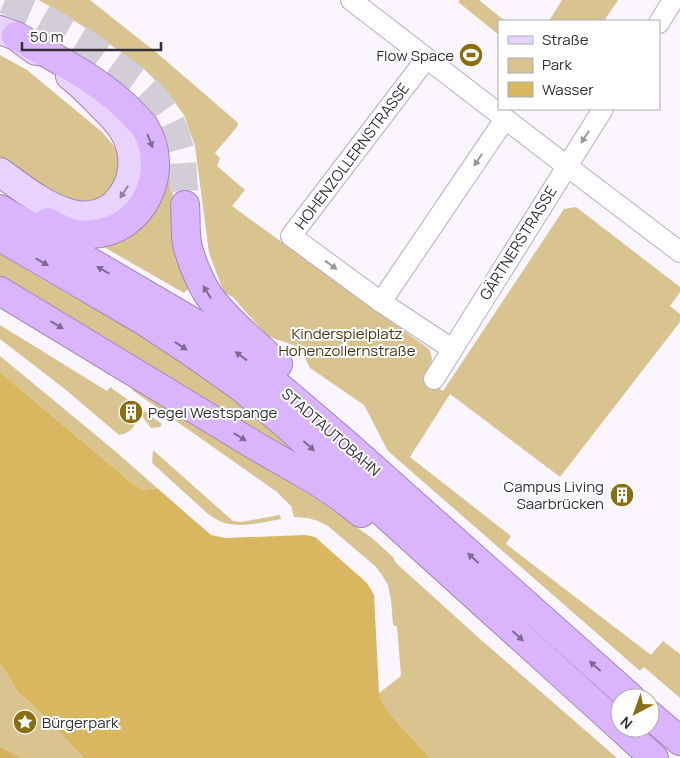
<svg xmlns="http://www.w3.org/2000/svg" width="680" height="758" viewBox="0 0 680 758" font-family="Manrope,sans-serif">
	<rect width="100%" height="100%" fill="#faf5fe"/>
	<!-- green -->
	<g fill="#d9c490">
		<path d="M39,0h51l67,53 80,69 1,2 -1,3 -22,26 5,5 -3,8 28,24 -13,16 197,143c6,14 2,17 -5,29l19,13 121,-182 12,-2 104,80v5l-10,14 10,8v8l-120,155 -110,-83 -40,63 101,79 -5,8 145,111 12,-14 17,13v44l-36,-31 -4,4 -252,-220 -24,-46 -54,-37 -11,-21 -32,-11 -34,-39 -9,-4 -15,-40 -14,-107 -11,-31 -16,-22 -23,-23 -49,-36z"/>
		<path d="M460,0h19l26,21h-6v14l-41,-33z"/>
		<path d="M562,0h56l-14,21h-55z"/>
		<path d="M0,55l27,15 75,62 12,14 4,7 2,7 -1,12 -9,18 -7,6 -11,5 -13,1 -26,-9 -53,-36z"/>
		<path d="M169,168l2,3 5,70 15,45 -7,7 -82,-47 -1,-2z"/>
		<path d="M0,253c58,39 122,68 180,107 42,28 81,61 120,94l-3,2 -297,-180z"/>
		<path d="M0,325l107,66 3,-4 52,37 -2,3 -9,1 -16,-21h-6l-3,4 2,5 5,1 3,-2v-3l2,2c-3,12 -6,19 -19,21l-53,-45 -66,-51z"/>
		<path d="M0,356l115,95 42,37 -13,2 -11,-6 -133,-112z"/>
		<path d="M135,387l186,115 51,36 21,19 3,6 83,75 138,120h-187l-41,-45 -6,-9 -4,-11 22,-17 -4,-50h-3l-1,-2 -2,-24 -3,-15 -6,-10 -7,-9 -47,-40 -10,-5 -10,-3 -14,-1 -3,-11 -14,-14 -145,-102z"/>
		<path d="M153,450l80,71 8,1 39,-7 1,4c-18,3 -39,9 -56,4 -7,-2 -13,-6 -18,-10l-55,-50z"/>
		<path d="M0,664l8,11 11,19 9,6 56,58h-84z"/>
	</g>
	<!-- forest -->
	<path fill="#d2b25a" d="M0,747l20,11h-20z"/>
	<!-- water -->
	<path fill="#d8b760" d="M0,372l133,112 11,6 13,-2 54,47 14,3 80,-3 10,2 52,46 7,12 5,98 4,11 6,9 41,45h-346l-56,-58 -9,-6 -11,-19 -8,-11z"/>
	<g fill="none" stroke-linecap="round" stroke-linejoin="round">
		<!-- highway-tunnel -->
		<path stroke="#d2cdd6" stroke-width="28" stroke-dasharray="28 14" stroke-linecap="butt" d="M5,0l30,13 45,26 58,42 16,16 13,18 8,17 7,25 3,48"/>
		<!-- street casing -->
		<g stroke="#b8aec3" stroke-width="22">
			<g id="street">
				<path d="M351,0l204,157 125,95"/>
				<path d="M659,23l14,-23"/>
				<path d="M426,59l-135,177 90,66 71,47"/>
				<path d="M381,302l124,-183"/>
				<path d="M434,379l169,-270"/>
			</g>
		</g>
		<!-- primary casing -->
		<g stroke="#a086b9" stroke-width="30">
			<g id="primary">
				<path d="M0,30l16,6 20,15"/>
				<path d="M0,172c22,16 45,35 72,42 14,4 32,0 43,-10 20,-20 23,-50 8,-74 -6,-10 -16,-19 -25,-28 -9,-9 -17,-18 -28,-26"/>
			</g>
		</g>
		<!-- highway casing -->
		<g stroke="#a086b9" stroke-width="30">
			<g id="highway">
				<path d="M16,36c40,23 87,45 118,79 3,3 7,7 10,11 28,44 0,106 -53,108 -5,0 -11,1 -15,0 -8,-1 -22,-8 -28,-12"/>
				<path d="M185,205c1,13 0,27 2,39 5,20 16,47 30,62 18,21 40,40 61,58"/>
				<path d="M0,209l198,116 53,38 94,80 286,255"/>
				<path d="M0,237l144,84 44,29 50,35 45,37 337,305"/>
				<path d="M0,291l259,157c35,20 71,39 102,65"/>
				<path d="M650,715l30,26"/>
				<path d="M621,728l33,30"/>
			</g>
		</g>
		<!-- street -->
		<use href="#street" stroke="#fff" stroke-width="20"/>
		<!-- primary -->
		<use href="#primary" stroke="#e9d3fe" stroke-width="28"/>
		<!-- highway -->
		<use href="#highway" stroke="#dab5fe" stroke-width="28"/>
	</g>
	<!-- one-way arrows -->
	<defs><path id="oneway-solid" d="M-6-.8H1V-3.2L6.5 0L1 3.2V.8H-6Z" transform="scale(1.25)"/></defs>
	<g fill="#99979c">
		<use href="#oneway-solid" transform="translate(585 137) rotate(123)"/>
		<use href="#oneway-solid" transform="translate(478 160) rotate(124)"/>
		<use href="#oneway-solid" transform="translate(331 265) rotate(36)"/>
	</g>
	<g fill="#7e6b91">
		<use href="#oneway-solid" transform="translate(150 141) rotate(69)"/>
		<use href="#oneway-solid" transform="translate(42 262) rotate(30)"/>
		<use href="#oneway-solid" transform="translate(103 270) rotate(-150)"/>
		<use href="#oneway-solid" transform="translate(207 292) rotate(-122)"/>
		<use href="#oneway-solid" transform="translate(57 325) rotate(31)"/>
		<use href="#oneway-solid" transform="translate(181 346) rotate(33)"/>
		<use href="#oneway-solid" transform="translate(241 356) rotate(-144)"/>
		<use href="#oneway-solid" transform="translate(240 437) rotate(31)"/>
		<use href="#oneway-solid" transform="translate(309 446) rotate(42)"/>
		<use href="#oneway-solid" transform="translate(473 558) rotate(-138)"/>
		<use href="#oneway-solid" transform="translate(518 636) rotate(42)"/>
		<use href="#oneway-solid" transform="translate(595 666) rotate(-138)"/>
	</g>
	<use fill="#8e819b" href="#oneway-solid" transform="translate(124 192) rotate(123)"/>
	<!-- icons -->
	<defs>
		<g id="stadium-disc" transform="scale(1.25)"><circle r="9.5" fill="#8b6e10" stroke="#fff"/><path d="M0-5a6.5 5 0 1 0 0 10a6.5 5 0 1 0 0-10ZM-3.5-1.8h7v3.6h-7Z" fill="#fff"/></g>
		<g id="building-disc" transform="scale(1.25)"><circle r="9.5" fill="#8b6e10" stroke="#fff"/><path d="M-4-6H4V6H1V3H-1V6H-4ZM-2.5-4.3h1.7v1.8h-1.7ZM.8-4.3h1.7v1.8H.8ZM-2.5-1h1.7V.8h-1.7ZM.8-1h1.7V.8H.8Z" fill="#fff"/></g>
		<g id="sight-disc" transform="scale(1.25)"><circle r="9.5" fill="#8b6e10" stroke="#fff"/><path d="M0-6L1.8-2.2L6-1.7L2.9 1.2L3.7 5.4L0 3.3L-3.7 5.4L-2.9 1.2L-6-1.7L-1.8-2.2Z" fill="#fff"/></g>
	</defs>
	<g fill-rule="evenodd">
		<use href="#stadium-disc" x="471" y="55"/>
		<use href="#building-disc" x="131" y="412"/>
		<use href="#building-disc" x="622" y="495"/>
		<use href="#sight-disc" x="25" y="722"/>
	</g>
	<g text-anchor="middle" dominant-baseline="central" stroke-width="4" stroke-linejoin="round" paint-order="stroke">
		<!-- poi labels -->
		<g font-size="15" fill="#332f38" stroke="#fff" text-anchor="end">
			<text x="454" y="55">Flow Space</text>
			<text x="148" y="412" text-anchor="start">Pegel Westspange</text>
			<text x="604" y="486">Campus Living<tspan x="604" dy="17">Saarbrücken</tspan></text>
			<text x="42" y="722" text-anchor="start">Bürgerpark</text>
		</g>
		<!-- street labels -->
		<g font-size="15" fill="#332f38" stroke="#fff">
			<text transform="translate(352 156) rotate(-53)">HOHENZOLLERNSTRASSE</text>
			<text transform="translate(518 243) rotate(-58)">GÄRTNERSTRASSE</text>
			<text transform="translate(331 432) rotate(41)">STADTAUTOBAHN</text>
		</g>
		<!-- park labels -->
		<g font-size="15" fill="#453711" stroke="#fff">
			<text x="347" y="333">Kinderspielplatz<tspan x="347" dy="17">Hohenzollernstraße</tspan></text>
		</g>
	</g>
	<!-- legend -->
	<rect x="498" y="20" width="162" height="90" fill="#ffffff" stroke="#adacaf"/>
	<rect x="508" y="36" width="25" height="8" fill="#e9d3fe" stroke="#adacaf"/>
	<text x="542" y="45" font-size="15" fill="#332f38">Straße</text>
	<rect x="508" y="58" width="25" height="15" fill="#d9c490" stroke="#adacaf"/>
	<text x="542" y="70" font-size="15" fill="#332f38">Park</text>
	<rect x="508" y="82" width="25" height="15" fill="#d8b760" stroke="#adacaf"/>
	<text x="542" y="95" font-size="15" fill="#332f38">Wasser</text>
	<!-- north arrow -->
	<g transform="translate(635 713) rotate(221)"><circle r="24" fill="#ffffff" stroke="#adacaf"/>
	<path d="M0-4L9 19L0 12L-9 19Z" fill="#8b6e10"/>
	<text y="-8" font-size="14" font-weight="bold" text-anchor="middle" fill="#332f38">N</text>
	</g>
	<!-- scale -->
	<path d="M22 42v8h139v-8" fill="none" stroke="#332f38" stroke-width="2.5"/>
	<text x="30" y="42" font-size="15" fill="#332f38" stroke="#ffffff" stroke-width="4" paint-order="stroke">50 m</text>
</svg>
